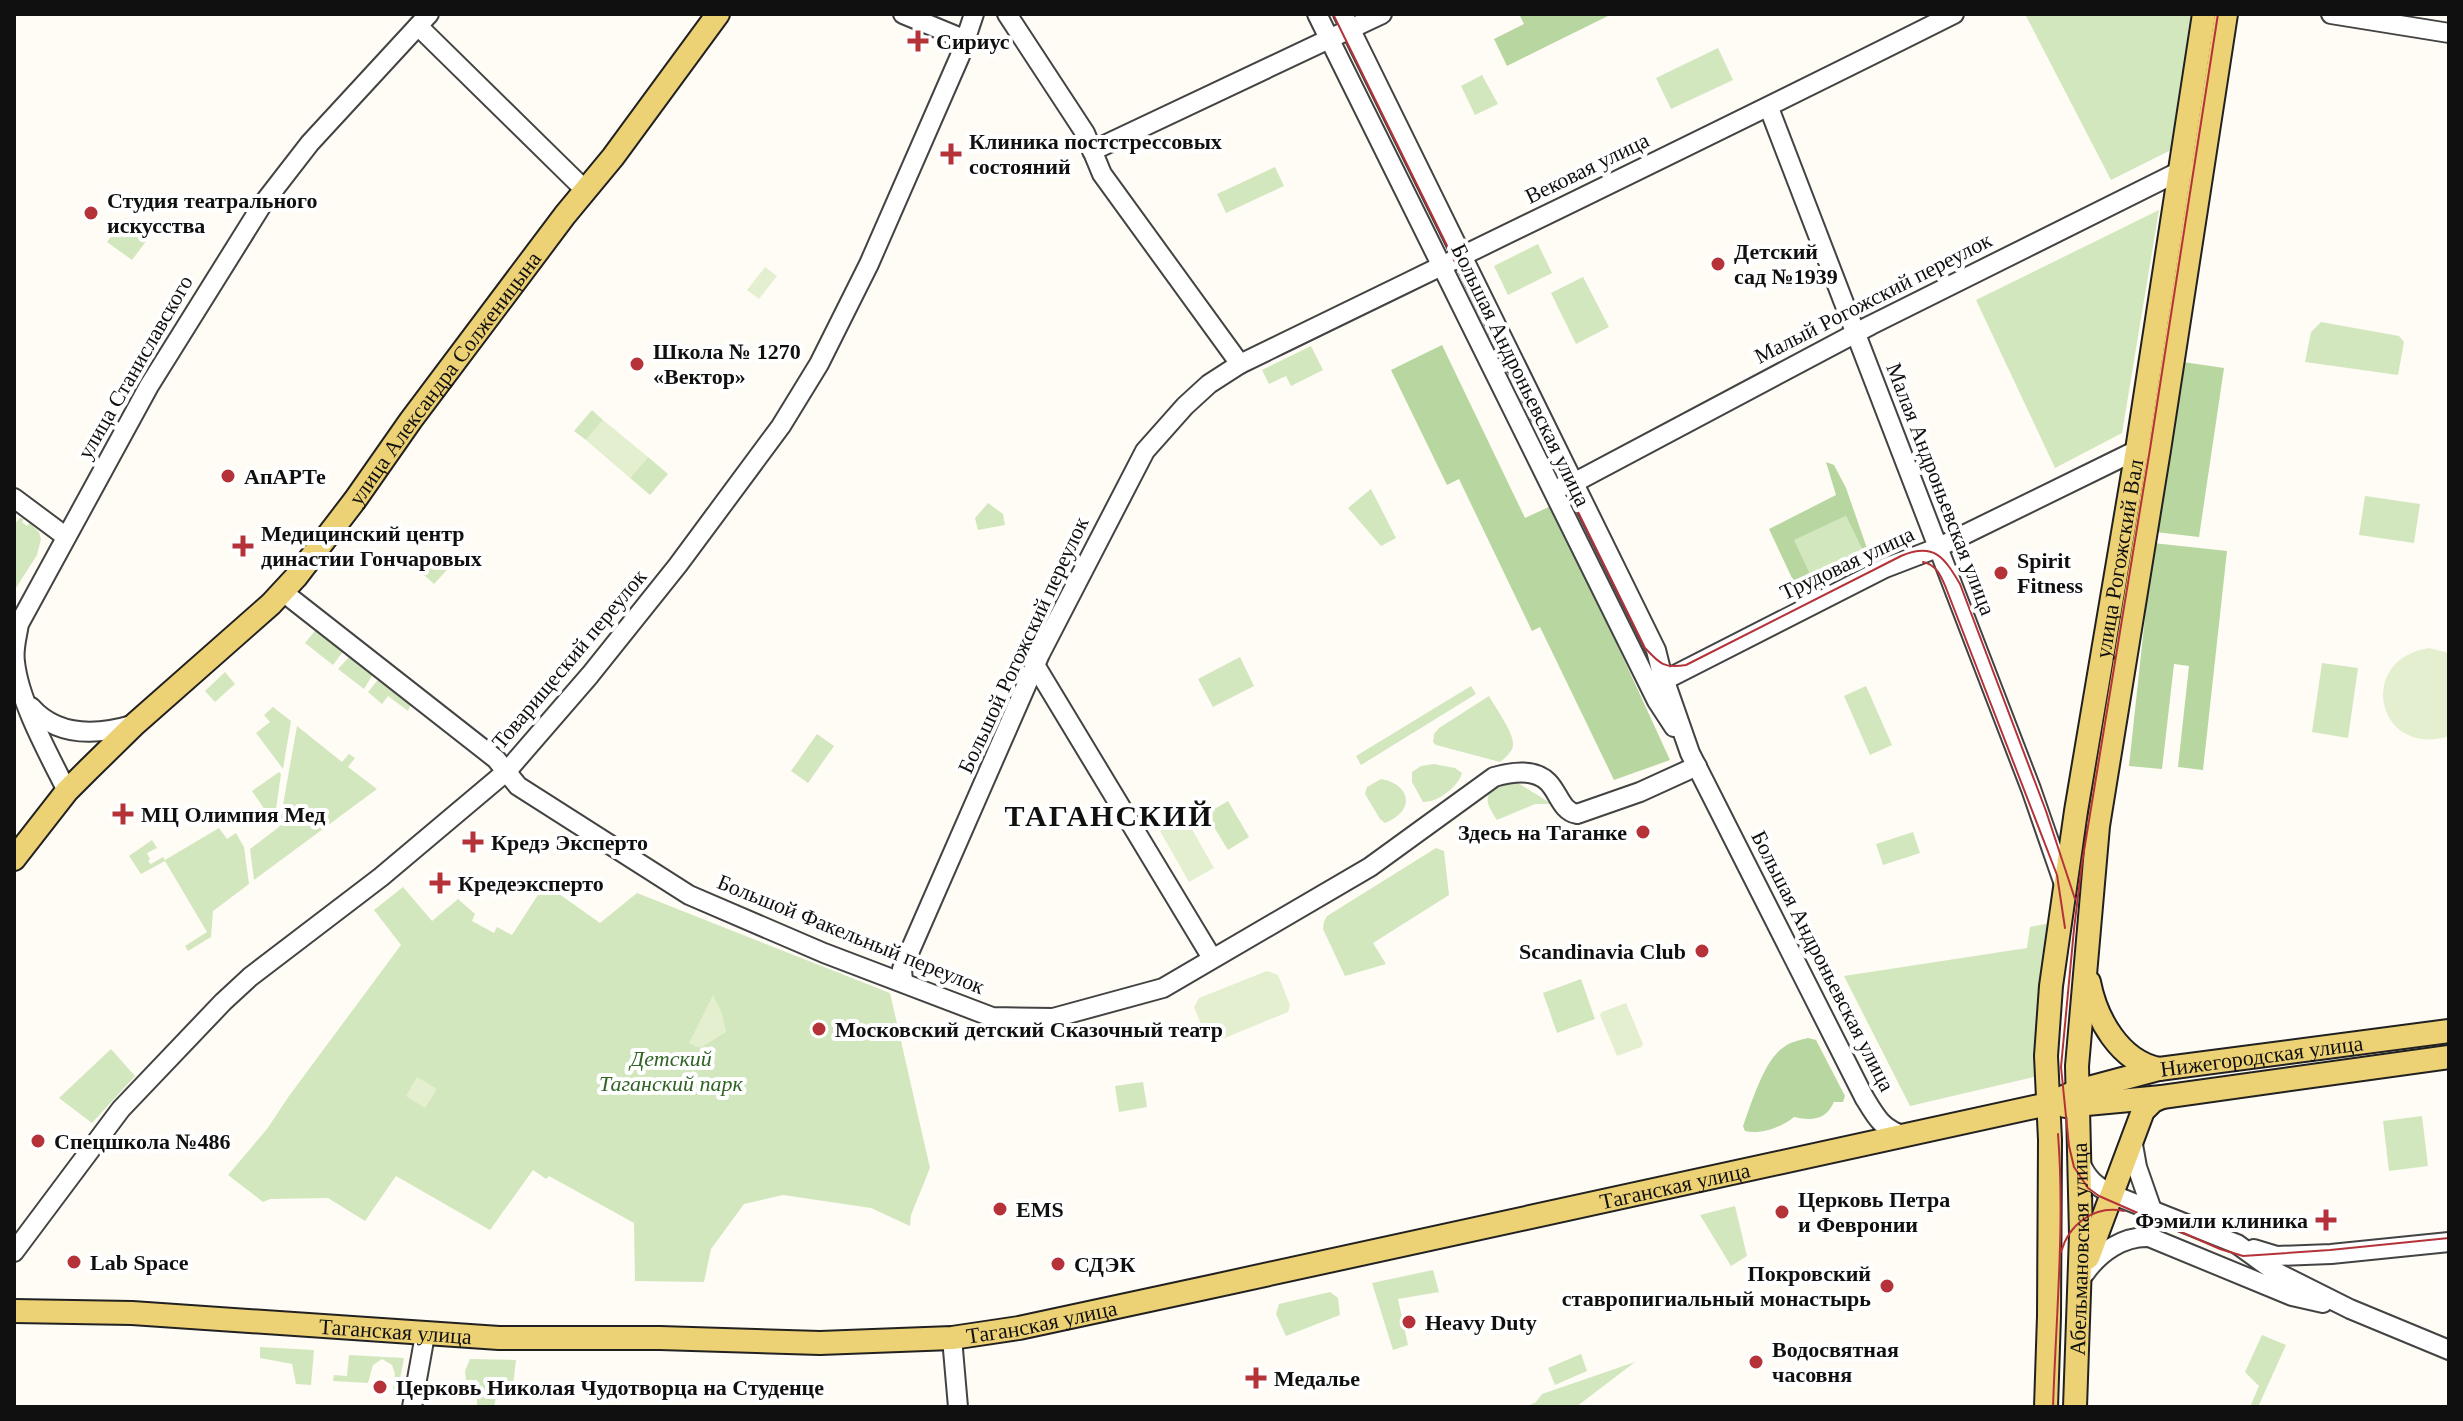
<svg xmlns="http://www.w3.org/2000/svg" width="2463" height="1421" viewBox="0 0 2463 1421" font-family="Georgia,serif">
	<rect width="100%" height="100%" fill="#fefcf4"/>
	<!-- green -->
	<g fill="#d3e7bf">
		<path d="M2025,14h170l-20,134 -64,32z"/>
		<path d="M1718,48l15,32 -62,29 -15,-31z"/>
		<path d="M1482,75l16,29 -23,11 -14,-29z"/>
		<path d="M1275,167l9,19 -58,27 -9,-19z"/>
		<path d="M2159,210l-37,223 -67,35 -79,-168z"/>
		<path d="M125,218l25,18 -18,24 -25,-18z"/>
		<path d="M1538,244l14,29 -44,22 -14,-29z"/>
		<path d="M1583,277l26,50 -33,17 -25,-51z"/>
		<path d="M2321,322l78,14 5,6 -6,33 -93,-13 6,-30z"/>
		<path d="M1311,346l12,24 -32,16 -5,-10 -17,8 -7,-14z"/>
		<path d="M592,410l11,10 -17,20 -12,-9z"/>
		<path d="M648,457l20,17 -18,21 -20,-17z"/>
		<path d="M1371,489l25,49 -15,8 -33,-38z"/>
		<path d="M2365,496l55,8 -6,39 -55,-8z"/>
		<path d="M988,503l15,11 2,11 -27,5 -3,-12z"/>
		<path d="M1846,516l16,33 -52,25 -17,-34z"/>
		<path d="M20,518l4,1 -2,3 5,4 3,-3 9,9 2,7 -4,16 -23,36v-66z"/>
		<path d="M428,553l19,17 -13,14 -19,-17z"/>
		<path d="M318,630l24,19v4l-9,12 -28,-22 10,-12z"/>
		<path d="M350,656l23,18 -9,15 -26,-20z"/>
		<path d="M1240,657l14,29 -41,21 -15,-28z"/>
		<path d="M2322,663l36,5 -10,70 -36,-6z"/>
		<path d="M225,672l10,12 -20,18 -10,-11z"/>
		<path d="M381,680l30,24 -3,7 -20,-15 -6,8 -14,-12 9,-11z"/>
		<path d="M1471,686l5,8 -115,71 -5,-9z"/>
		<path d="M1866,686l26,59 -22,10 -26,-59z"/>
		<path d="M1489,696c6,11 26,38 24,50 -1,6 -8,12 -13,16l-64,-17 -3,-3 1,-8 5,-6z"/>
		<path d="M273,707l18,14 -8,48 -27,-36 14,-11 -6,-7z"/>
		<path d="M297,726l45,36 7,-8 6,4 -7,9 29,22 -123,91 -4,-31 29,-22z"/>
		<path d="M817,734l17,12 -26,37 -17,-12z"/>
		<path d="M1434,764l21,4 7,5c-4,14 -25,30 -39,29l-11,-20v-10l9,-6z"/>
		<path d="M279,772l2,2 -7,49 -22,-32z"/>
		<path d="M1381,779c31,6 34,32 4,44l-5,-4 -15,-25 2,-7z"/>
		<path d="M1503,783h15l34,21h-17l-38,16c-12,-18 -15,-26 6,-37z"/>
		<path d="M1228,801l21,36 -21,13 -22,-36z"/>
		<path d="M219,828l8,11 9,-6 8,14 5,37 -36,27 -2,26 -23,14 -3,-5 22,-14 -42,-71 -24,13 -12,-18 23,-16 5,8 -10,5 3,6 -2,2 3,3 12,-7 2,3z"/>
		<path d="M1913,832l7,21 -37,12 -7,-21z"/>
		<path d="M1436,848l8,3 5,44 -76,48 13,21 -41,12 -22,-47 1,-7 3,-6z"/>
		<path d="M545,884l55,39 37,-30 253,100 40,175 -19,47 -1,11 -39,-18 -88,-13 -39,9 -33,45 -7,33 -69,-1 -1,-58 -85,-47 -3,3 -13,-9 -43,60 -94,-54 -31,45 -37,-23 -58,1 -7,3 -35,-27 39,-46 22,-33 112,-151 -27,-35 29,-23 29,34 26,-22 17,15 -3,7 22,12 3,-6 15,8z"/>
		<path d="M2051,923l-13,153 -128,30 -66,-130 183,-28 3,-21z"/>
		<path d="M1581,979l14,40 -38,14 -14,-40z"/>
		<path d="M111,1049l24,27 -43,47 -33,-25z"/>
		<path d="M1143,1082l4,25 -28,5 -4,-26z"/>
		<path d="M2422,1116l6,50 -39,5 -6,-50z"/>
		<path d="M1735,1206l12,50 -16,10 -31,-51z"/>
		<path d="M1433,1270l6,22 -41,7 10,46 -15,5 -21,-67z"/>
		<path d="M1330,1292l8,6 2,17 -54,21 -10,-22 3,-10z"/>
		<path d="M2262,1335l24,10 -28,62h-8l9,-21 -14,-14z"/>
		<path d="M260,1347l54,3 -3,35 -15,-1 -4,-20 -32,-6z"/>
		<path d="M1581,1354l6,17 -32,14 -7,-17z"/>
		<path d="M349,1355l55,3 -6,32 -5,-1 2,-15 -3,-9 -10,-6 -9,6 -5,18 -35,-2 1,-6 13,1z"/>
		<path d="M470,1359l46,1 -4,34 -16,3 -2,10h-17v-27h-11l-1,-9z"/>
		<path d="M1635,1362l-59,45h-50l10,-5 6,-8z"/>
	</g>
	<!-- forest -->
	<g fill="#b8d6a0" fill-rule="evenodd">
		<path d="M1519,14h93l-105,52 -13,-27 30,-15z"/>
		<path d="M1442,345l83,173 28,-13 117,255 -56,20 -74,-153 -8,4 -73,-152 -12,6 -56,-115z"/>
		<path d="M2183,362l41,6 -25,169 -44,-5z"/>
		<path d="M1826,462l8,3 12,23 23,66 -70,39 -30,-64 67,-34zM1846,516l16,33 -52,25 -16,-34z"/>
		<path d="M2153,543l74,8 -24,219 -25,-3 11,-101 -15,-2 -12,105 -33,-3z"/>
		<path d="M1808,1038l8,2 29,56 -2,6h-9c-8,18 -22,19 -40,15 -12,10 -33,18 -49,14l-2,-5c8,-21 21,-67 41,-79 6,-5 16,-7 24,-9z"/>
	</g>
	<!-- pitch -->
	<g fill="#e4efd0">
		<path d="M765,267l12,9 -18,23 -12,-9z"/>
		<path d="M603,420l45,37 -18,21 -44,-38z"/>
		<path d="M2429,648l20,5v83c-71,23 -95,-76 -20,-88z"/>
		<path d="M1185,817l29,51 -25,14 -29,-51z"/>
		<path d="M1267,971l11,4 12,30 -2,7 -73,30 -8,-3 -13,-32 5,-9z"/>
		<path d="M713,995l9,18 4,19 -26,16 -11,-5z"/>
		<path d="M1626,1003l17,41 -2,3 -24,9 -17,-41 2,-3z"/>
		<path d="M417,1077l20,12 -12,19 -19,-12z"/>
	</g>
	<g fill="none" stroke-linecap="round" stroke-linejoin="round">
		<!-- minor casing -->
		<g stroke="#434343" stroke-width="22">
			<g id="minor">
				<path d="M903,14l63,26"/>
				<path d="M1007,14l78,119 17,41 138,190"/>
				<path d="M1317,14l340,687 17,26"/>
				<path d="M1343,14l313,636 5,20 29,83 174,344c12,20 18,32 41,39"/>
				<path d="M2331,14l118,19"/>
				<path d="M418,26l167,164"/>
				<path d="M1769,108l262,681 34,98"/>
				<path d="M1092,151l290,-137"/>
				<path d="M1563,486l18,-7 290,-154 295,-147 14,-7 10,-1"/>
				<path d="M14,498l51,38"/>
				<path d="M283,592l213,167 22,27 171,109 135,58 168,64 61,1 110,-30 207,-121 124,-90c17,-5 40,-9 54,5 11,11 13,29 29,32l63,-22 57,-26"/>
				<path d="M1035,665l177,293"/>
				<path d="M1665,680l220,-112 52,-20 200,-98 11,-1"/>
				<path d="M31,707c27,31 68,28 104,17"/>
				<path d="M67,791c-18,-36 -48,-90 -52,-129 -2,-13 2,-25 4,-38l130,-238 113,-181 48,-62 119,-129"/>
				<path d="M903,982l-1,-13 138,-315 105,-203 40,-45 24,-22 31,-20c238,-116 477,-231 714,-350"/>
				<path d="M2132,1139l5,28 15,43"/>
				<path d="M2080,1162c7,17 16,24 31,32l126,50 37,27 76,38 99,41"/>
				<path d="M2254,1249l23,7 54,-2 118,-12"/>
				<path d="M14,1252l107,-143 102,-107 27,-25 131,-100 126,-106 83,-96 88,-110 103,-139 38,-62 50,-100 91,-208 14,-42"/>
				<path d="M2085,1273c15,-21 38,-37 64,-36l143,59 31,7"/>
				<path d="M952,1338l6,69"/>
				<path d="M412,1407l13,-72"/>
			</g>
		</g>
		<!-- major casing -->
		<g stroke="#212121" stroke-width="26">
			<g id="major">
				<path id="s1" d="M14,859l53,-68 22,-22 46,-45 136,-120 25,-27 59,-77 56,-80 154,-205 48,-58 105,-143"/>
				<path d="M2089,982c7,36 30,79 70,87"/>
				<path d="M2065,1106l97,-9 287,-40"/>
				<path d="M2088,1258l55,-147 10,-10 9,-4"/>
				<path id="s2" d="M14,1311l118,2 367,25h161l160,5 132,-5 67,-10 186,-40 843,-184 29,-13 82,-22 290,-38"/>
				<path id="s3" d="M2046,1407l3,-91 1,-176 -4,-84 5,-70 25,-175 61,-361 67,-436"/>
				<path id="s4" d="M2075,1407l6,-172 -4,-169 21,-240 61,-376 67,-436"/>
			</g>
		</g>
		<!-- minor -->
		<use href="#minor" stroke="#fff" stroke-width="18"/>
		<!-- major -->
		<use href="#major" stroke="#edd175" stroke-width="22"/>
		<!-- tram -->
		<g stroke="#b53338" stroke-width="2">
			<path d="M1333,14l312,634c14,15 19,21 41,17l215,-109c33,-14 43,1 59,28l86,227 29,88"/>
			<path d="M2218,14l-68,435 -68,414 -8,66 -13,138 8,79 5,21 14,21 11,8 121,53 23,7 87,-6 119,-12"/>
			<path d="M1923,562c14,3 18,14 23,26l111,287 8,53"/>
			<path d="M2061,1252c8,-28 33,-47 63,-41"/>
			<path d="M2053,1407c3,-90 12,-184 5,-273"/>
		</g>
	</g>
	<!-- markers -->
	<g fill="#b53338" stroke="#fff" stroke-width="3">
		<path d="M914 29h8v8h8v8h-8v8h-8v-8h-8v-8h8z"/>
		<path d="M947 142h8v8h8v8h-8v8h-8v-8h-8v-8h8z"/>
		<circle cx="91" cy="213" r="8"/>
		<circle cx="1718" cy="264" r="8"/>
		<circle cx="637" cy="364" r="8"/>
		<circle cx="228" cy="476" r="8"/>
		<path d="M239 534h8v8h8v8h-8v8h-8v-8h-8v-8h8z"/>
		<circle cx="2001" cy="573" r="8"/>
		<path d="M119 802h8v8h8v8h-8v8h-8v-8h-8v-8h8z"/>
		<circle cx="1643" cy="832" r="8"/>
		<path d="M469 830h8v8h8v8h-8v8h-8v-8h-8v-8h8z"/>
		<path d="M436 871h8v8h8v8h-8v8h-8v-8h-8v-8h8z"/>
		<circle cx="1702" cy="951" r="8"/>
		<circle cx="819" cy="1029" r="8"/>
		<circle cx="38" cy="1141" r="8"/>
		<circle cx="1000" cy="1209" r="8"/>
		<circle cx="1782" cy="1212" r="8"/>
		<path d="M2322 1208h8v8h8v8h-8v8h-8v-8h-8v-8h8z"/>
		<circle cx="74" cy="1262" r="8"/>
		<circle cx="1058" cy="1264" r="8"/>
		<circle cx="1887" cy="1286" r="8"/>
		<circle cx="1409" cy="1322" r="8"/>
		<circle cx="1756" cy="1362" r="8"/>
		<path d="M1252 1366h8v8h8v8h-8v8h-8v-8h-8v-8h8z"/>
		<circle cx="380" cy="1387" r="8"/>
	</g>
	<g text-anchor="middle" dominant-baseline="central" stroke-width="8" stroke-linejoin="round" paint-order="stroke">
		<!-- poi labels -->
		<g font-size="22" font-weight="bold" fill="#101010" stroke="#fff" text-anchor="start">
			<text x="936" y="41">Сириус</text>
			<text x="969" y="141">Клиника постстрессовых<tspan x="969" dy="25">состояний</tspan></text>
			<text x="107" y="200">Студия театрального<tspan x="107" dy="25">искусства</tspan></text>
			<text x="1734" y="251">Детский<tspan x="1734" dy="25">сад №1939</tspan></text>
			<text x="653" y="351">Школа № 1270<tspan x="653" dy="25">«Вектор»</tspan></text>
			<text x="244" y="476">АпАРТе</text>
			<text x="261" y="533">Медицинский центр<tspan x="261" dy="25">династии Гончаровых</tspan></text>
			<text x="2017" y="560">Spirit<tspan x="2017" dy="25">Fitness</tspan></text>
			<text x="141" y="814">МЦ Олимпия Мед</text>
			<text x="1627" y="832" text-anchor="end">Здесь на Таганке</text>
			<text x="491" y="842">Кредэ Эксперто</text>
			<text x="458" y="883">Кредеэксперто</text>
			<text x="1686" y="951" text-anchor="end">Scandinavia Club</text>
			<text x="835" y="1029">Московский детский Сказочный театр</text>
			<text x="54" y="1141">Спецшкола №486</text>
			<text x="1798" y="1199">Церковь Петра<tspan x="1798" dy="25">и Февронии</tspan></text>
			<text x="1016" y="1209">EMS</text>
			<text x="2308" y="1220" text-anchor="end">Фэмили клиника</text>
			<text x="90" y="1262">Lab Space</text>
			<text x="1074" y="1264">СДЭК</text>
			<text x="1871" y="1273" text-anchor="end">Покровский<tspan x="1871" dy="25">ставропигиальный монастырь</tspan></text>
			<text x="1425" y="1322">Heavy Duty</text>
			<text x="1772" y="1349">Водосвятная<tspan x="1772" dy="25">часовня</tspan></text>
			<text x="1274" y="1378">Медалье</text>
			<text x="396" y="1387">Церковь Николая Чудотворца на Студенце</text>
		</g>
		<!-- street labels -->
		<g font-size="22" fill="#101010" stroke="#fff">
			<text transform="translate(1587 168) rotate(-26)">Вековая улица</text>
			<text transform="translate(1873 298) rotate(-27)">Малый Рогожский переулок</text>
			<text transform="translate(135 367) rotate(-60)">улица Станиславского</text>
			<text transform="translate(1521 375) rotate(64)">Большая Андроньевская улица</text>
			<text stroke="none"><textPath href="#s1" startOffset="648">улица Александра Солженицына</textPath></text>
			<text transform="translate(1941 489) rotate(69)">Малая Андроньевская улица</text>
			<text stroke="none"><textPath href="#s3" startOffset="854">улица Рогожский Вал</textPath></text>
			<text transform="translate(1847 563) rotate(-25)">Трудовая улица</text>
			<text transform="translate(1023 645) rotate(-65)">Большой Рогожский переулок</text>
			<text transform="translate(569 659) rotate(-50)">Товарищеский переулок</text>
			<text transform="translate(851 934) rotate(22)">Большой Факельный переулок</text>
			<text transform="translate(1823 961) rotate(63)">Большая Андроньевская улица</text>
			<text stroke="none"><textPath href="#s2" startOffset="2280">Нижегородская улица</textPath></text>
			<text stroke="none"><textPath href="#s2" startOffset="1678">Таганская улица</textPath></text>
			<text stroke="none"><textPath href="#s4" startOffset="158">Абельмановская улица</textPath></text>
			<text stroke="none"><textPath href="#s2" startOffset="1030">Таганская улица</textPath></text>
			<text stroke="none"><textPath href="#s2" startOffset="382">Таганская улица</textPath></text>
		</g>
		<!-- park labels -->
		<g font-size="22" font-style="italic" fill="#316325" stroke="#fff">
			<text x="671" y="1058">Детский<tspan x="671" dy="25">Таганский парк</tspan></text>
		</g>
		<!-- district labels -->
		<g font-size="30" font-weight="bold" letter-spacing="2" fill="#101010" stroke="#fff">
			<text x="1109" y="815">ТАГАНСКИЙ</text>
		</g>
	</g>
	<!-- border -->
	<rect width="2463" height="1421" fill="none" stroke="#101010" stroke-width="32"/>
</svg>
